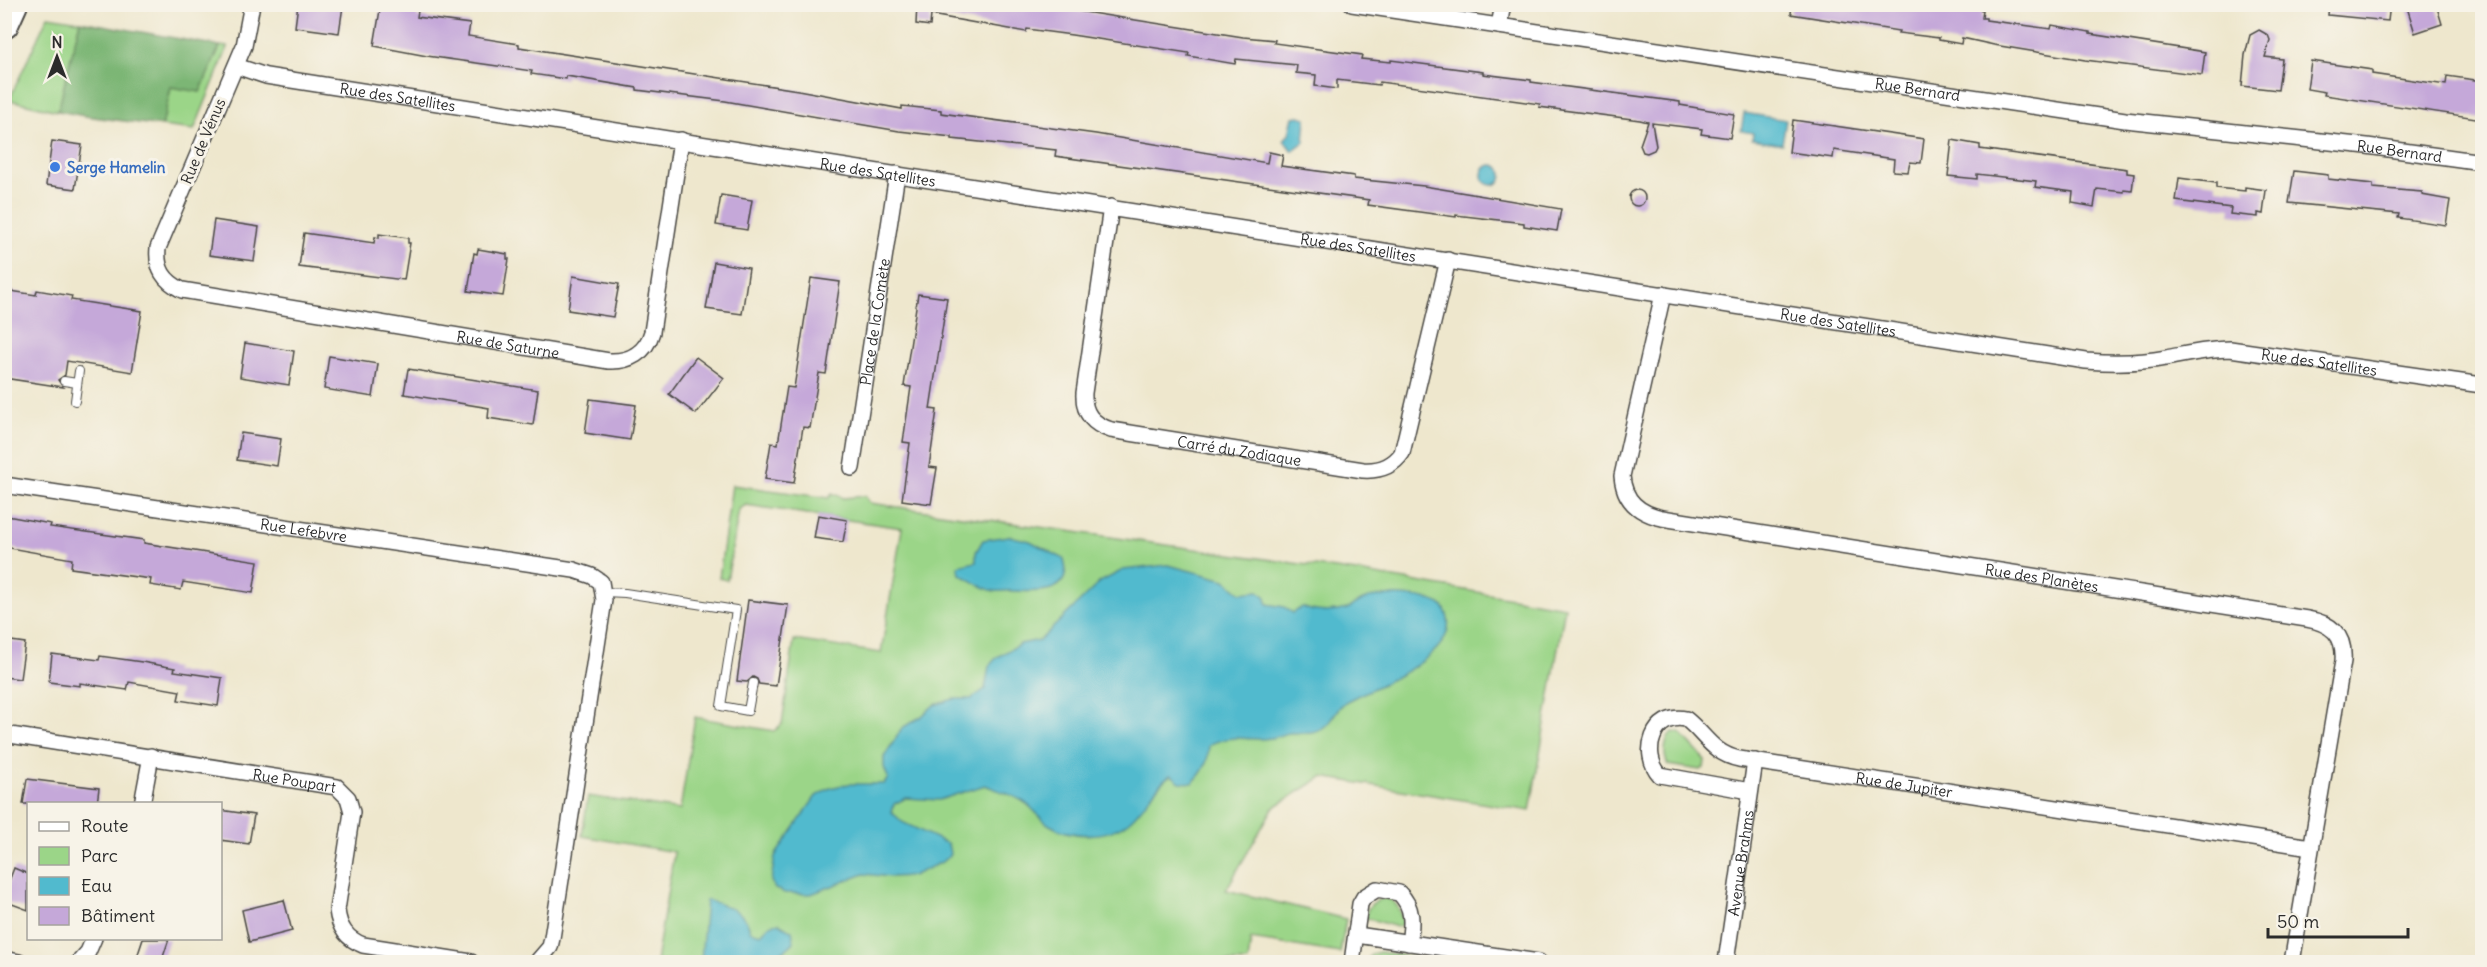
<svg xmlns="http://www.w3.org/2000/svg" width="2487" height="967" viewBox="0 0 2487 967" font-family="Delius,sans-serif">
	<rect width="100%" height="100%" fill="#f7f3e8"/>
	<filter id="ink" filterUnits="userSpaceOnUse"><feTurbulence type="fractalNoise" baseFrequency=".0167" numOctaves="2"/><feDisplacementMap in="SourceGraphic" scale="12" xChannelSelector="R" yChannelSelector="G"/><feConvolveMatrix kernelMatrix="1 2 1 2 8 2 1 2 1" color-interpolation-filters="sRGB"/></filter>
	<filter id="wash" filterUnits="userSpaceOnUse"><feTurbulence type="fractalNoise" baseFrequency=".008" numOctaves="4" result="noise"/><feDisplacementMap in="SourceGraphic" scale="24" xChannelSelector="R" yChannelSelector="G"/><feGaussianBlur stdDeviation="1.35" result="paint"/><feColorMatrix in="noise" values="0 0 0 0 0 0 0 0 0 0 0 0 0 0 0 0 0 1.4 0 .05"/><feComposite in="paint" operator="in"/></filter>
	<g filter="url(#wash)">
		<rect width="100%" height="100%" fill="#eee7cd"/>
		<!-- green -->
		<g fill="#9bd588" stroke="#63805a" stroke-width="1.5">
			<path d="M48,16l32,5 -22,90 -49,-11z"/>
			<path d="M220,46l8,1 -34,83 -32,-4 9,-39 29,5z"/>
			<path d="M732,485l97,13 3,-5 11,5 22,-2 5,7 494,70 201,34 -35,204 -208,-34 -49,31 -47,82 120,29 -6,34 -89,-14 -3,23h-592l18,-110 -92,-16 6,-40 92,14 15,-93 79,14 8,-7 12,-84 87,13 21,-125 -156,-23 -7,4 -12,71 -8,-2z"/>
			<path d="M1673,732l7,1 25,27 -1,8 -4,2 -32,-5c-5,-9 -4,-26 5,-33z"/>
			<path d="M1386,898c13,4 13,13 17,24l-2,3 -4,2 -31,-9c0,-12 9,-18 20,-20z"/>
			<path d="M1380,952l70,10h-84l6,-8z"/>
		</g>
		<!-- forest -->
		<path fill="#7cb674" stroke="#547050" stroke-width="1.5" d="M80,21l140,25 -20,46 -29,-5 -9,39 -77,-10 -27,-5z"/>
		<!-- water -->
		<g fill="#51bace" stroke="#3e727c" stroke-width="1.5">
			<path d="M1744,113l42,7 -4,24 -30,-5 1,-6 -12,-2z"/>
			<path d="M1299,116l7,2 -2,24 -12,9 -8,-11 5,-6 4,-17z"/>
			<circle cx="1492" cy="175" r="10"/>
			<path d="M1009,536l21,5 34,18c10,36 -27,33 -51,32 -6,-1 -13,1 -19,0 -11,-2 -24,-12 -34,-17l-2,-8 18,-4v-10l7,-12z"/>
			<path d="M1168,565l57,15 16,13 17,-2 8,6 1,7 17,3 9,6 9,-6c13,6 32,6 45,2 6,-2 11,-7 16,-9 18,-7 60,-5 77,4 5,3 7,9 8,15 7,39 -73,67 -101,82 -14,8 -14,25 -31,30 -9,3 -18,1 -27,2 -6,0 -12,5 -18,5 -24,4 -37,-6 -62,7 -1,17 -4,26 -17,38l-12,-1 -9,-7c-14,7 -27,35 -43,47 -22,17 -58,16 -80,2 -8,-6 -13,-13 -20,-19 -11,-10 -30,-14 -43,-20l-46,15 -33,-2 -12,6 -2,8 10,10 46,22 2,10 -8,8 -30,14 -21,1 -27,-3 -53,20 -26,-1 -10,-4 -4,-8 4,-25 41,-60 14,-8 18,-4h36l4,-6 -4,-11v-10l18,-29 20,-12 12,-11 20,-6h17l14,-10 4,-23 8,-9 23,-13 20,-4 60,-58 23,-12z"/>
			<path d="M706,900c18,5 41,10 44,31l11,3 9,-9 9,-2 13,8 2,11c-21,24 -64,21 -93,20z"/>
		</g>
		<g id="blocks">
			<!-- building -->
			<g fill="#c5a8d9">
				<path d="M298,4l45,2 -4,27 -44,-6z"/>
				<path d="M381,4h38l-2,13 53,7 -2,12 51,8v3l279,43 104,19v-3l39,4v3l155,21 171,29 2,-11 14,3 -2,11 73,10v3l70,7 137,23 -4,22 -33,-5v-3l-68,-8v2l-88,-12 1,-5 -314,-44 1,-6 -104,-11v-2l-53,-6 -174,-30 -88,-11v-2l-71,-12v3l-35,-5 1,-3 -105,-15 -53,-10z"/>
				<path d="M917,4h111l63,9 152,24 32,3 -1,3 88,12 -1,4 30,3v-2l92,12v2l48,6v2l149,20v3l54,9 -4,24 -29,-4 1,-5 -50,-6 4,23 -2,4 -7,3 -4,-1 -3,-7 8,-23 -8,-2 -101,-13 1,-3 -160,-22 -1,3 -42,-5v9l-22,-3 1,-11 -20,-2 1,-8 -61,-6 -1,5 -47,-8 1,-3 -117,-18 -45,-6 -1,3 -95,-17 -1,11 -14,-2z"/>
				<path d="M1792,4h99l53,8 1,-8h9l29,6 -1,8h4v2l65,9 1,-4 38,7v2l115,18 -3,23 -117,-15 -91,-15 -32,-7 -1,6 -22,-4v-2l-41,-5 1,-2 -108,-17z"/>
				<path d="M2329,4h61l-2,17 -60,-6z"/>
				<path d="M2406,4h30l6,20 -27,9z"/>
				<path d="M2259,30l9,5 2,5 -5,17 17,2 -4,31 -36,-4 3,-31 5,-20z"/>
				<path d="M2311,61l61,9v4l74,11 1,-9 35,5v38l-158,-24 1,-3 -18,-3z"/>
				<path d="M1793,120l131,19 -3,24 -11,-1 -2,10 -15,-1 1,-12 -60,-9 -1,8 -44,-6z"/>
				<path d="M1952,140l28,5v4l147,20v4l7,1 -2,17 -8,-1v2l-27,-3 -3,18 -22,-4 1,-11 -38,-5 1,-6 -59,-7v5l-29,-3z"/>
				<path d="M52,141l30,4 -7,44 -29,-4z"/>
				<path d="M2294,171l34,4v4l45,5v4l49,4v3l28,5 -4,25 -48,-7 1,-4 -110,-11z"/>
				<path d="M2179,178l37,5v5l29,3v-4l21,3 -3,24 -5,-1v4l-28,-3 1,-6 -55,-7z"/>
				<circle cx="1637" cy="198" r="8"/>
				<path d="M721,195l31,5 -5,30 -31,-5z"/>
				<path d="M214,220l45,7 -5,34 -45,-6z"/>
				<path d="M304,233l70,10 1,-6 4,1v-4l29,4v5h2l-6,37 -105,-13z"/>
				<path d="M478,249l29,5v5h2l-6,37 -35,-5 6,-38 3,1z"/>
				<path d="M714,262l35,6 -7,46 -36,-5z"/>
				<path d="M573,276l46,8 -6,33 -45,-7z"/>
				<path d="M811,278l29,4 -14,92 -7,-1 -9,55 -7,-1 -9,56 -29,-4 6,-36 7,1 9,-57 7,1z"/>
				<path d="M4,290l32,5 1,-5 35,6 -1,4 71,11 -10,61 -65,-11 -2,14 -7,5 5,7 -59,-9z"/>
				<path d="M918,294l29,4 -17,111 7,1 -8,57 8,1 -6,36 -29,-4 8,-57 -7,-1 8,-55 -7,-1z"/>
				<path d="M245,343l49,8 -5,34 -49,-8z"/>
				<path d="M329,356l49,8 -5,33 -49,-8z"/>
				<path d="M696,357l28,21 -28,36 -27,-20z"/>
				<path d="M408,369l130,21 -5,35 -45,-7 1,-10 -85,-14z"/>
				<path d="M590,399l46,6 -6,35 -45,-7z"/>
				<path d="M241,433l40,6 -4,27 -40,-6z"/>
				<path d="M818,515l29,5 -4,22 -29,-4z"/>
				<path d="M7,516l44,8 -1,3 94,13v3l114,18 -5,32 -70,-11 -2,8 -31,-5 1,-6 -80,-11 1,-9 -68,-12z"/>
				<path d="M748,600l40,5 -12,81 -17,-2 -2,-5 -4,-2 -6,5 -10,-1z"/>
				<path d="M4,640l21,3 -5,36 -16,-2z"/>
				<path d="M52,654l47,6 1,-4 42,6 33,6 -1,3 48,7 -4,28 -40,-6 2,-9 -51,-9 -2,8 -47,-7v3l-31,-4z"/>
				<path d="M27,779l72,9 -2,16h-74z"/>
				<path d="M220,810l34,5 -5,29 -29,-4z"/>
				<path d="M14,868l14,6v36l-24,-9v-7z"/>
				<path d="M284,900l8,31 -43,11 -7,-32z"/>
				<path d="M143,939h26l-8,24h-26z"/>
			</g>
		</g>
	</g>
	<g filter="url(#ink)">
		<use href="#blocks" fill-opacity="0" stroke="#484743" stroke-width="1.5"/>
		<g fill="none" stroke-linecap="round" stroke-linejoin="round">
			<!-- lane casing -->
			<g stroke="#484743" stroke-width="10">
				<g id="lane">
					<path d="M64,381l13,2"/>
					<path d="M75,401l4,-30"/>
					<path d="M604,592l21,1 111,17 -15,96 27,5 5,-28"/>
				</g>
			</g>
			<!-- street casing -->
			<g stroke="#484743" stroke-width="18">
				<g id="street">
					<path id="s1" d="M252,4l-8,42 -86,202c-2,21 6,33 24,42l427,71c20,1 37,-8 43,-29l29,-192"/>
					<path id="s2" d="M1352,4l773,116 242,26 115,16"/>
					<path d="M1499,26l4,-22"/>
					<path id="s3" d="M236,66l30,10 1820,285c26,2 54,2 80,-3 22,-4 42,-9 64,-9l252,36"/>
					<path id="s4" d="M1111,207l-27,186c-1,20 8,31 27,37l252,40c16,1 30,-4 39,-17l46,-193"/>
					<path id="s5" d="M1663,294l-41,182c2,25 17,37 40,42l645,101c24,4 38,16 36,42l-51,301"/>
					<path id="s6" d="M852,468l45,-294"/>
					<path id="s7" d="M4,485l570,85 18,6 9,6 3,18 -52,338 -2,9 -13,15"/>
					<path id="s8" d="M4,734l333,53 11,11 4,14 -15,98c2,18 10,29 26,35l108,17"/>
					<path id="s9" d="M1750,791l-90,-16c-20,-21 -7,-63 26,-56 20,16 26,34 53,40l572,88"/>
					<path d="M142,804l9,-48"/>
					<path d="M1357,935l182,27"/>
					<path d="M4,959l15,3"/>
					<path d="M79,962l9,-10 6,-14"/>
					<path d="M1352,962l8,-58 4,-7 13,-8 22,4c15,14 13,31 10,50"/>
					<path id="s10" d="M1726,962l29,-201"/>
				</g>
			</g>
			<!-- highway casing -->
			<g stroke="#484743" stroke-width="32">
				<path id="highway" d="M4,24l9,-20"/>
			</g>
			<!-- lane -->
			<use href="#lane" stroke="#fff" stroke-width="8"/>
			<!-- street -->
			<use href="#street" stroke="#fff" stroke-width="15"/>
			<!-- highway -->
			<use href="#highway" stroke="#fff" stroke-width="28"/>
		</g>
	</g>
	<!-- markers -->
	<circle fill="#3f7fe0" stroke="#f7f3e8" stroke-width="2" cx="55" cy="167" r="6"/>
	<g text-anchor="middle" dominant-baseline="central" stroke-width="6" stroke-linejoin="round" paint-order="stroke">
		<!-- street labels -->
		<g font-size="15" fill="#2b2b2b" stroke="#f7f3e8">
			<text stroke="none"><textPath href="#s2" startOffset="572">Rue Bernard</textPath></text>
			<text stroke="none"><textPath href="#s3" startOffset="165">Rue des Satellites</textPath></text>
			<text transform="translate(203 141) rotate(-67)">Rue de Vénus</text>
			<text stroke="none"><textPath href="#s2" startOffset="1058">Rue Bernard</textPath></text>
			<text stroke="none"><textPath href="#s3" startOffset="651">Rue des Satellites</textPath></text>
			<text stroke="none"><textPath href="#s3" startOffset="1137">Rue des Satellites</textPath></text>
			<text stroke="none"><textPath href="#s6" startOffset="148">Place de la Comète</textPath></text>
			<text stroke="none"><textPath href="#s3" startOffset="1623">Rue des Satellites</textPath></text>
			<text stroke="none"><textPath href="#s1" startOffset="645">Rue de Saturne</textPath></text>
			<text stroke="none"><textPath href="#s3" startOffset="2109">Rue des Satellites</textPath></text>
			<text stroke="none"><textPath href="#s4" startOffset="368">Carré du Zodiaque</textPath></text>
			<text stroke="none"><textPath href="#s7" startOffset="303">Rue Lefebvre</textPath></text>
			<text stroke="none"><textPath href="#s5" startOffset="634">Rue des Planètes</textPath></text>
			<text stroke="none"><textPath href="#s8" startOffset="294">Rue Poupart</textPath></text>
			<text stroke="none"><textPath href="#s9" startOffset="408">Rue de Jupiter</textPath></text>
			<text stroke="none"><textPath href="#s10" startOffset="100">Avenue Brahms</textPath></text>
		</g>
		<!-- shop labels -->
		<g font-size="15" font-weight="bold" fill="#366cbe" stroke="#f7f3e8" text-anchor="start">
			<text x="67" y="167">Serge Hamelin</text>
		</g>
	</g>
	<!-- margin -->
	<rect width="2487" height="967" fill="none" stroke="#f7f3e8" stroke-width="24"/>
	<!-- legend -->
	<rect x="27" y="802" width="195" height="138" fill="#f7f3e8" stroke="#a5a39c" stroke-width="1.5"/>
	<rect x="39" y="822" width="30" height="9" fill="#ffffff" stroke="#a5a39c" stroke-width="1.5"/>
	<text x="81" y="832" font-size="18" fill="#2b2b2b">Route</text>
	<rect x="39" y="847" width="30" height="18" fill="#9bd588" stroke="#a5a39c" stroke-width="1.5"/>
	<text x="81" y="862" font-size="18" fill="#2b2b2b">Parc</text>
	<rect x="39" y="877" width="30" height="18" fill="#51bace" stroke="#a5a39c" stroke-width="1.5"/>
	<text x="81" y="892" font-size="18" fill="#2b2b2b">Eau</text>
	<rect x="39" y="907" width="30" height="18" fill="#c5a8d9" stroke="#a5a39c" stroke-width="1.5"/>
	<text x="81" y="922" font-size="18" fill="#2b2b2b">Bâtiment</text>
	<!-- north arrow -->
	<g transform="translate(57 57)" stroke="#f7f3e8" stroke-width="4.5" paint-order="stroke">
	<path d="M0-4.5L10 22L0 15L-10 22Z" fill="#2b2b2b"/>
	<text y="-9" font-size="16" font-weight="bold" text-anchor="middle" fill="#2b2b2b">N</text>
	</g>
	<!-- scale -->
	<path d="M2268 928v9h140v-9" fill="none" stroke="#2b2b2b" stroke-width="3"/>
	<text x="2277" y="928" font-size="18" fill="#2b2b2b" stroke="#f7f3e8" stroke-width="4.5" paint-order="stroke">50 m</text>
</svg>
